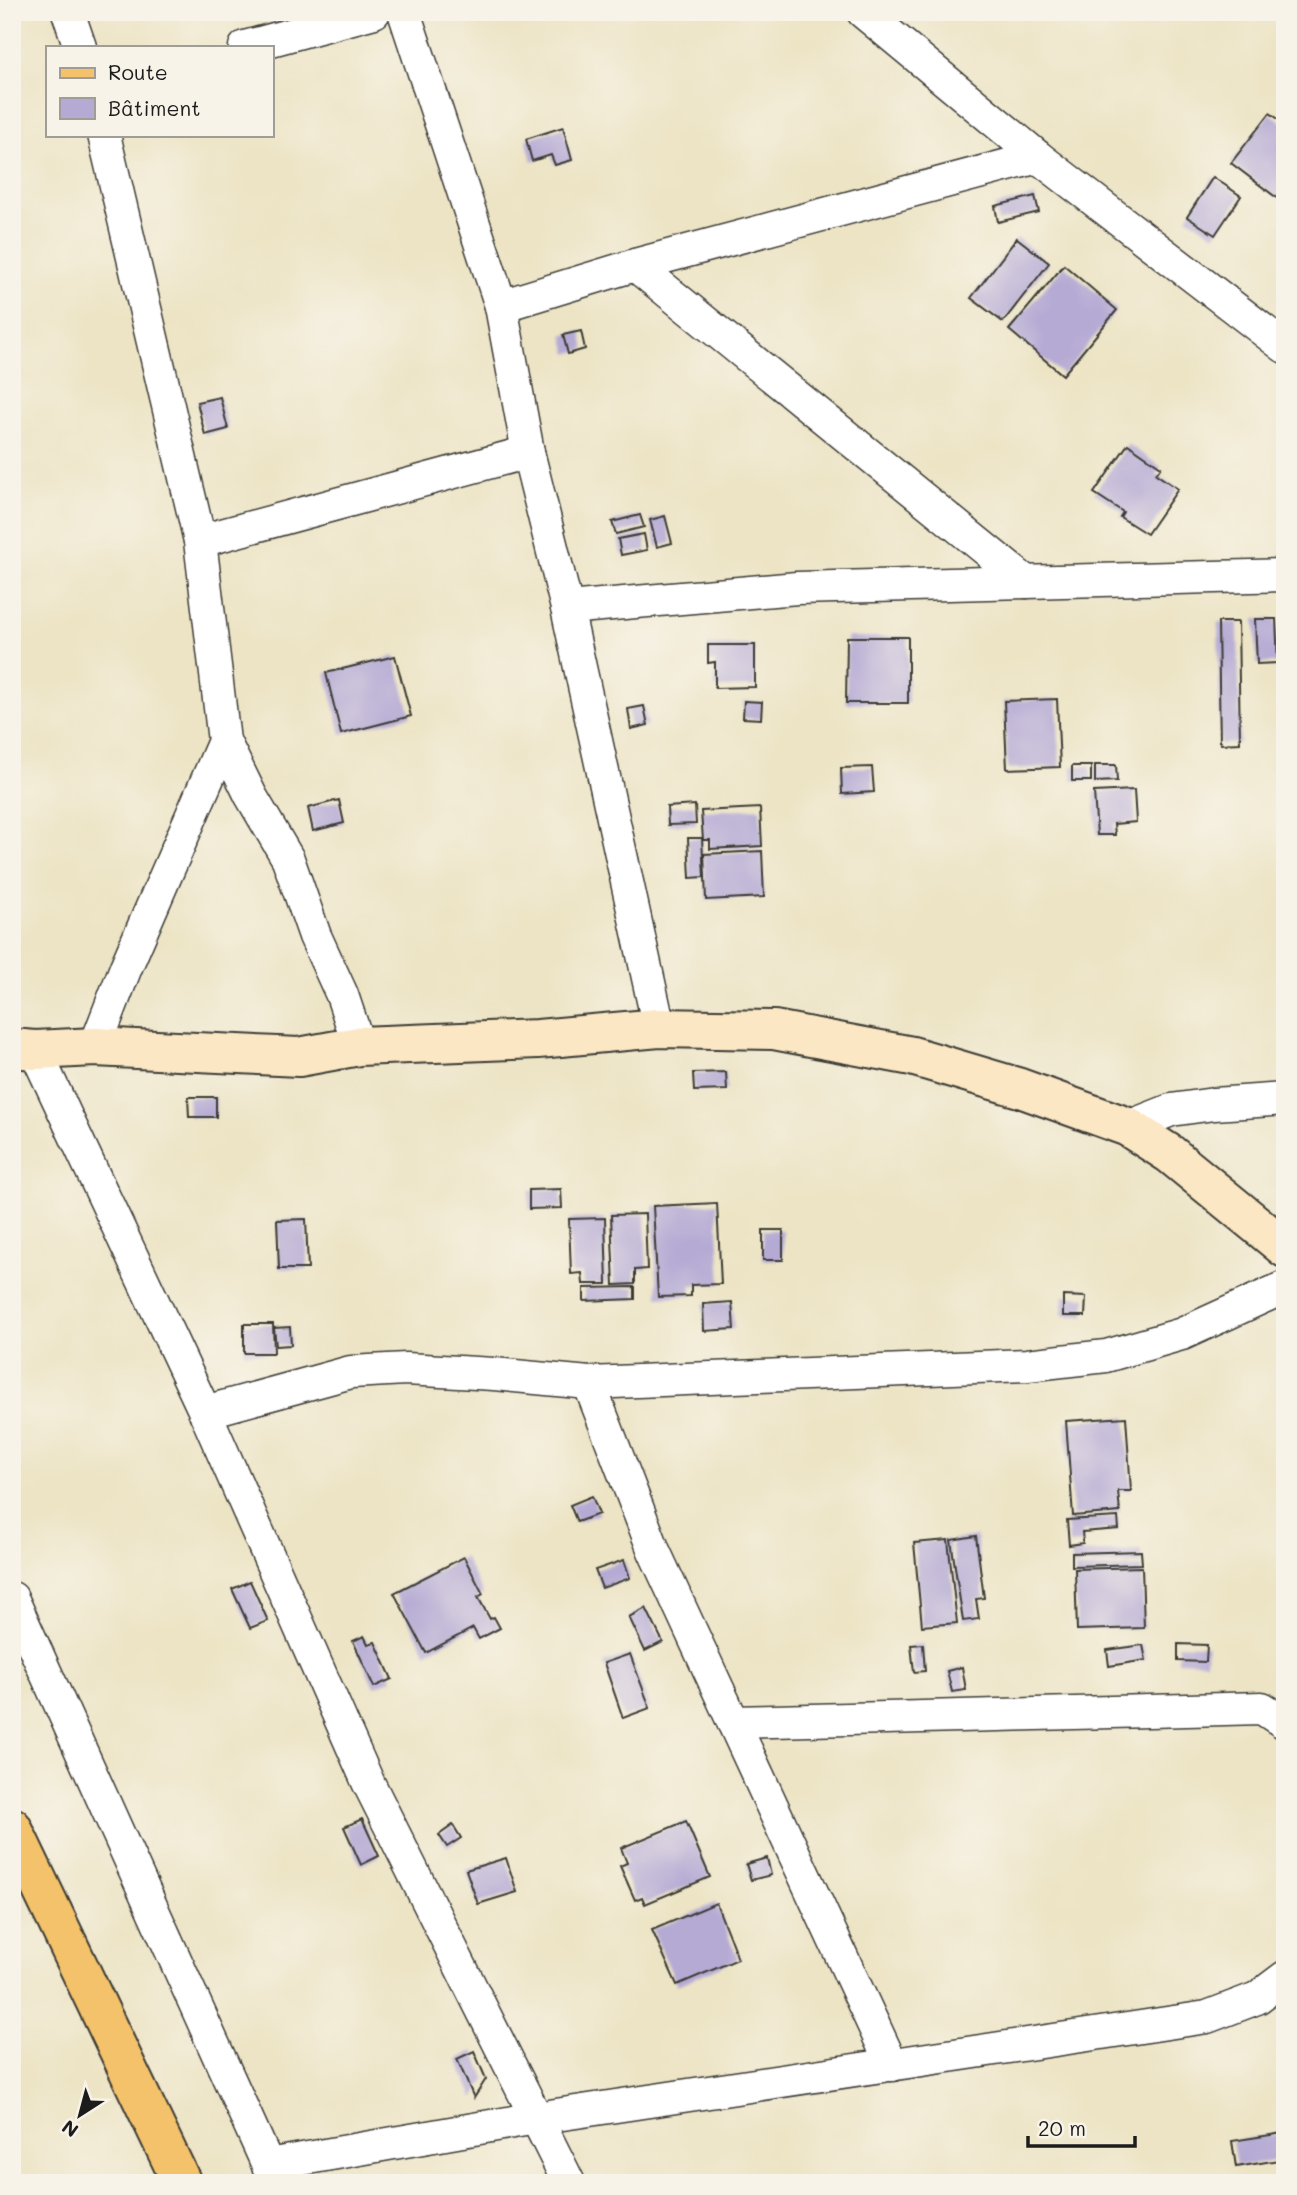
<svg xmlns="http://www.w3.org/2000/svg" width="1297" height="2195" viewBox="0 0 1297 2195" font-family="Mali,sans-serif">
	<rect width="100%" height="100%" fill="#f7f3e8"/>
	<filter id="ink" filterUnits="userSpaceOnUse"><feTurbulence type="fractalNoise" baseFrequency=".0143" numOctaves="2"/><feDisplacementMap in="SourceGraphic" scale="14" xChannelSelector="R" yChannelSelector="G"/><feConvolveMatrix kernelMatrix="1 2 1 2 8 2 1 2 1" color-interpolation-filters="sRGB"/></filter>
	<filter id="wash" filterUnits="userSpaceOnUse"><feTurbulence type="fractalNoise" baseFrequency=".00686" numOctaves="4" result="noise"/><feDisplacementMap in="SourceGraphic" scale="28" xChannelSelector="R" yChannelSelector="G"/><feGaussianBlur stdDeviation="1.57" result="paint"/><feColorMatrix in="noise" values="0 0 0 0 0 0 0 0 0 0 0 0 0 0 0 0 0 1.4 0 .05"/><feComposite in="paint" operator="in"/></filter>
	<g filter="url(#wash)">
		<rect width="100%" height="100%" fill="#ede4c5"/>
		<g id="blocks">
			<!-- building -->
			<g fill="#b5aad4">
				<path d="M1270,113l15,11v63l-8,11 -46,-35z"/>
				<path d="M563,127l9,33 -17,5 -4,-10 -19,6 -6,-22z"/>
				<path d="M1213,177l28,19 -26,39 -28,-18z"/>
				<path d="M1035,196l4,16 -41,10 -3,-16z"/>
				<path d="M1017,238l32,25 -46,59 -32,-24z"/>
				<path d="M1064,265l53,45 -54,65 -54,-45z"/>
				<path d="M581,331l4,18 -17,5 -5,-19z"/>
				<path d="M220,397l8,32 -23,6 -8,-33z"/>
				<path d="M1128,444l33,23 -5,7 22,15 -31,45 -27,-17 3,-5 -29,-19z"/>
				<path d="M640,515l4,12 -28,7 -4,-12z"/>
				<path d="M665,516l7,27 -15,4 -7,-27z"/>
				<path d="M644,534l3,16 -26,5 -3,-16z"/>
				<path d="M1255,619h21l2,44 -21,1z"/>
				<path d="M1218,622h20l2,121 -20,1z"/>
				<path d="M847,637h61v66h-62z"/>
				<path d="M708,645h47v42l-40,1v-26l-7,1z"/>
				<path d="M395,656l16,60 -70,18 -15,-61z"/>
				<path d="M1057,699l3,68 -53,2 -3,-68z"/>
				<path d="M744,701l18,1 -1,17 -18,-1z"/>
				<path d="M644,706l4,19 -17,4 -3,-20z"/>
				<path d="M1095,765h21l1,16 -22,1z"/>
				<rect x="1072" y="766" width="19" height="15"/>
				<path d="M872,767l2,25 -32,2 -1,-26z"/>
				<path d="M1134,790l2,32 -22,2 1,11h-18l-3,-43z"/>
				<path d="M339,800l5,23 -31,8 -5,-23z"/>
				<path d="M695,805l1,19 -28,1 -1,-18z"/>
				<path d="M760,808l2,38 -52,3v-9h-7l-2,-29z"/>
				<path d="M688,838h14l2,39 -14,1z"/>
				<path d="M762,851l2,46 -58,3 -2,-46z"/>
				<path d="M726,1072l1,18 -33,1 -1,-18z"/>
				<path d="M188,1097h28v20h-27z"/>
				<path d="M561,1189l1,19 -33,1v-19z"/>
				<path d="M717,1203l4,81 -30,1v11l-33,1 -5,-91z"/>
				<path d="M645,1214l2,55 -12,1v14l-21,1 -3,-70z"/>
				<path d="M605,1218l2,66h-24l-1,-11 -11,1 -2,-55z"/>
				<path d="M306,1219l2,50h-29l-2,-49z"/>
				<rect x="763" y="1230" width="20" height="30"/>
				<path d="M635,1287v12l-51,2v-13z"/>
				<path d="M1063,1296l23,1 -1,19h-22z"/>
				<path d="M732,1302l2,27 -30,2 -1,-27z"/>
				<path d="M244,1324h29l1,29h-30z"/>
				<path d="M290,1327l1,18 -15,1 -2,-18z"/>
				<path d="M1126,1417l5,74h-13l2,21 -47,4 -7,-95z"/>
				<path d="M592,1496l7,18 -22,8 -7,-17z"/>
				<path d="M1118,1517l1,12 -37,3 1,11 -14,2 -2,-25z"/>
				<path d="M976,1536l8,62 -8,1 3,20 -16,2 -12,-81z"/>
				<path d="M948,1540l9,83 -35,3 -8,-83z"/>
				<path d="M1141,1551l1,13 -70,2v-13z"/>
				<path d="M464,1557l19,37 -5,3 12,22 4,-2 6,11 -21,11 -6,-11 -47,25 -32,-60z"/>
				<path d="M624,1560l6,18 -28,10 -7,-18z"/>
				<path d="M1142,1567l2,61 -67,2 -2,-61z"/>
				<path d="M250,1581l18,40 -18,7 -18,-39z"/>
				<path d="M646,1608l17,34 -18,9 -16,-34z"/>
				<path d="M364,1636l4,8 7,-2 17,37 -18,8 -21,-46z"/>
				<path d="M923,1644l2,27 -11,1 -3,-27z"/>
				<path d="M1178,1644l29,1 -1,17 -28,-1z"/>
				<path d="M1143,1645l3,15 -37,6 -2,-16z"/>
				<path d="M630,1654l20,54 -27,10 -19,-55z"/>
				<path d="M962,1667l4,23 -14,2 -5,-21z"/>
				<path d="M362,1819l17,37 -18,9 -17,-38z"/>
				<path d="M686,1821l24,56 -65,27 -3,-7 -7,3 -15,-34 7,-3 -6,-15z"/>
				<path d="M453,1825l8,13 -14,9 -8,-12z"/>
				<path d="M506,1858l11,34 -39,12 -12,-34z"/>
				<path d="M767,1858l4,17 -20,5 -5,-16z"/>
				<path d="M716,1903l22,56 -61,26 -25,-55z"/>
				<path d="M474,2051l12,28 -12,19 -17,-39z"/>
				<path d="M1283,2133l2,26 -49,8 -4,-26z"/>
			</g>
		</g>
	</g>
	<g filter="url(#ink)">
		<use href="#blocks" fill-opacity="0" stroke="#3b3a35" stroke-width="2"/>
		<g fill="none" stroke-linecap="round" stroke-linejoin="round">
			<!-- street casing -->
			<g stroke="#3b3a35" stroke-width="35">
				<g id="street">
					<path d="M68,12l12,35"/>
					<path d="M404,12l97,294 27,146 39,156 92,420"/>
					<path d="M863,12l175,145 247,190"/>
					<path d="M245,47l129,-35"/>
					<path d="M501,306l134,-41"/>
					<path d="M200,541l328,-89"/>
					<path d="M1026,582l-391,-317 403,-108"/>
					<path d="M567,608l230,-20 488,-13"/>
					<path d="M224,741l27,55 37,63 27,77 27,59 17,51"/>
					<path d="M95,1047l31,-80 98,-226 -24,-200 -96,-406"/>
					<path d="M35,1050l170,362 163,370 201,401"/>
					<path d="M1128,1127l43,-17 43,-6 71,-5"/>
					<path d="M589,1383l65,168 238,514"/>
					<path d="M205,1412l146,-40 55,-3 88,5 95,9 438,-18 79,-9 76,-22 103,-47"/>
					<path d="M12,1598l264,585"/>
					<path d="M733,1722l529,-14 23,15"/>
					<path d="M268,2165l268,-47 671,-101 50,-19 28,-21"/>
				</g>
			</g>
			<!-- secondary casing -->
			<g stroke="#3b3a35" stroke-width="42">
				<path id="secondary" d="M12,1048l23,2 60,-3 204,10 60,-11 179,-7 121,-11 115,2 138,26 108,32 108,39 42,27 115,94"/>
			</g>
			<!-- primary casing -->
			<g stroke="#3b3a35" stroke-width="42">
				<path id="primary" d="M12,1827l170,356"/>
			</g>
			<!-- street -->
			<use href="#street" stroke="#fff" stroke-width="32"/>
			<!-- secondary -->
			<use href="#secondary" stroke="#fbe7c3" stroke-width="38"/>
			<!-- primary -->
			<use href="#primary" stroke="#f4c26a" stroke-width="38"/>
		</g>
	</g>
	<!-- margin -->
	<rect width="1297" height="2195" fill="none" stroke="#f7f3e8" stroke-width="42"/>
	<!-- legend -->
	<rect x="46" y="46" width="228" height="91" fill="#f7f3e8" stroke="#9f9d96" stroke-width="2"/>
	<rect x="60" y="68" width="35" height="10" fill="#f4c26a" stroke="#9f9d96" stroke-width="2"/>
	<text x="108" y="80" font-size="21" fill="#1c1c1c">Route</text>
	<rect x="60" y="98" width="35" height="21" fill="#b5aad4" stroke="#9f9d96" stroke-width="2"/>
	<text x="108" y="116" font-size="21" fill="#1c1c1c">Bâtiment</text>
	<!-- north arrow -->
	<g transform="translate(80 2115) rotate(216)" stroke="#f7f3e8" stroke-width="5" paint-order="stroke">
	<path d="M0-5L12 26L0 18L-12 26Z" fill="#1c1c1c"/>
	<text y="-10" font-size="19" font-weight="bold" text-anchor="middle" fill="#1c1c1c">N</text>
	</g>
	<!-- scale -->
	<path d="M1028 2136v10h107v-10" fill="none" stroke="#1c1c1c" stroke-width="3.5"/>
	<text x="1038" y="2136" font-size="21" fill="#1c1c1c" stroke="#f7f3e8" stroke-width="5" paint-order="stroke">20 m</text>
</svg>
